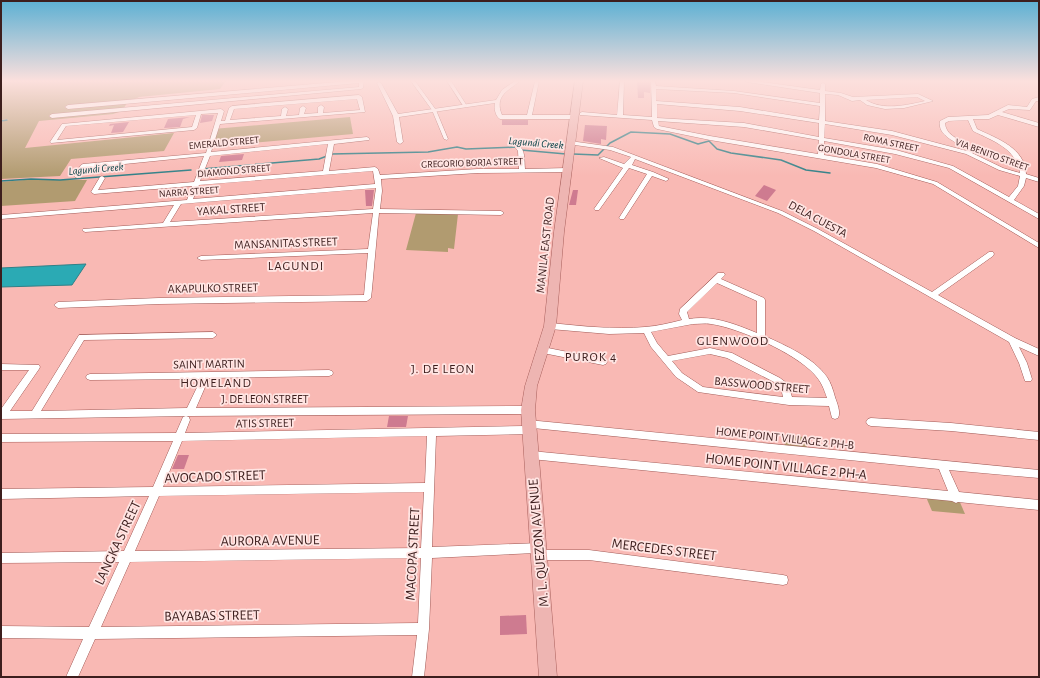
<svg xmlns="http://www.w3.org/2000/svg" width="1040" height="678" viewBox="0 0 1040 678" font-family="'Alegreya Sans',sans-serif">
	<rect width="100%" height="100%" fill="#f9b9b4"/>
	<!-- green -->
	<g fill="#b19b70">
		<path d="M1,81h225l-6,8 -81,8 -12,6 -5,8 -9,3 -74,7 -14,27 149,-15 -10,18 -93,8 -11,17 -59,3v-57l8,-3 -8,1z"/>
		<path d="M350,117l3,17 -146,13 6,-18z"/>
		<path d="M24,180h63l-12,21 -74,5v-24z"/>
		<path d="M416,213l42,1 -4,35 -6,-1v4l-42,-2z"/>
		<path d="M782,435l23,2 2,11 -22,-2z"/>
		<path d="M926,497l33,3 6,14 -33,-3z"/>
	</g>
	<!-- water -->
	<path fill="#2baab4" stroke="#308087" d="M86,264l-14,21 -71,2v-19z"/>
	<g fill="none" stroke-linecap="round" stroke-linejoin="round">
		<!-- stream -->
		<g stroke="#308087" stroke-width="1.5">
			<path d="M1,121l6,-1"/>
			<path d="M521,150l45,4"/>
			<path d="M331,154l97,-2 29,-5 9,2 52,-2"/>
			<path d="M573,154l25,1 12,-12 21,-11 39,2 28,10 11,-3 8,8 14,4 50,7 25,10 24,3"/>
			<path d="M202,169l117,-10 8,-3"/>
			<path d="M1,181l30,-2 29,1 131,-10"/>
		</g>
	</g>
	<!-- building -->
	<g fill="#ce7b90">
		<path d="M637,81h13v12l-6,-1v6h-6z"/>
		<path d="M202,115h12l-2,6 -12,2z"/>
		<path d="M190,117l-7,2 -3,8 -16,1 4,-9z"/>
		<rect x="502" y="120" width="26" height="5"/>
		<path d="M129,122l-6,10 -12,1 3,-8 -5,1 1,-2z"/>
		<path d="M585,125l22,1 -1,14 -5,-1v5l-18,-3z"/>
		<path d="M244,154l-2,6 -23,2 2,-6z"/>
		<path d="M764,185l12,5 -9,11 -12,-5z"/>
		<path d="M365,190h9l-2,16h-6z"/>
		<path d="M573,190h5l-2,15h-7z"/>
		<path d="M389,416h19l-2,11h-19z"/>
		<path d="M178,455h11l-5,14h-12z"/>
		<path d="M526,615l1,19 -27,1v-19z"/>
	</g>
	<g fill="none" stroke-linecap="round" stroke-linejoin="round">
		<!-- pedestrian casing -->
		<g stroke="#a25b57" stroke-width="1">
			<g id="pedestrian">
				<path d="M411,81h4l21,29 12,29 -1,1 -3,-1 -12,-29z"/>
				<path d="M447,81h4l16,25 -1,1h-2z"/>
			</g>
		</g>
		<!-- minor casing -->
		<g stroke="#a25b57" stroke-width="1">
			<g id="minor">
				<path d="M349,81h15l-1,7 -2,1 -309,29 -3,-2 3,-2 307,-27v-4l-291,26 -3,-2 3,-2z"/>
				<path d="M515,81h5c-12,10 -26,15 -18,34h25l8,-34h4l-7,34h42l3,2 -3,2h-74c-5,-3 -6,-11 -5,-16l-96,14 4,25 -3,2 -3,-2 -4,-26 -16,-33 2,-1 2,1 17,31 98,-14 6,-10z"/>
				<path d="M620,81h4l-1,34 29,2 -1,-36h4l1,5 78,5 86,12v-10l-73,-11 -2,-1h10l65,9 1,-6 2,-1 2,1v7l16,2 12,4 65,-3 15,7 -29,7 -19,1 -18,-4 -7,-5 -8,1 -14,-6 -13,-1v27l67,10 75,20v-2c-10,-7 -30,-13 -27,-28l8,-4 40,-2 20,-10 19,2 5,-8 7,-2v4h-3l-6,9 -21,-1 -7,3 37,11v4l-41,-12 -9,4h-16l4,10c21,10 48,19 49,45l13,4v4l-13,-4 -2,8 -10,14 25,14v5l-90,-51 -54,-14 -71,-13v14l53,9 60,18 102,61v5l-106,-64 -57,-16 -166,-28 -53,-11 -3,-2 -2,-7 -72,-5v-2l2,-1 35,3zM656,89l78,4 86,13 -1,14 -79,-13 -84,-6zM917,97l8,4c-18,4 -42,10 -59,-1zM657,104l83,7 79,12v14l-75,-14 -87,-5zM968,120l5,11c20,10 43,17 47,42l-17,-5 -31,-15 2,-2c-8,-12 -28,-12 -29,-28l4,-2zM658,121l86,6 75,13 -1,14 -108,-18 -51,-10zM825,124l67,11 74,19 33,16 21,6 -2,10 -9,11 -56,-31 -57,-16 -72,-12z"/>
				<path d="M359,95l3,2 3,15 -145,12 -9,28 156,-15 3,2 -1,1 -35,4 -5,27 46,-4 3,2 2,6 98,-6h41l-1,-18 -3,-4 3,-2c8,5 6,15 7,24l43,-1 3,2 -3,2 -90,1 -97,6 1,12 -2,18 121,2 3,2 -3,2 -122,-2 -7,76 -1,9 -4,3 -208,3 -101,4 -4,-3 4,-3 101,-4 205,-3 4,-42 -167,7 -4,-2 4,-2 167,-7 5,-36 -288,19 -3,-2 1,-1 80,-6 11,-18 -173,14v-4l186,-15 5,-14 -98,8 -3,-2 9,-15 2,-1 3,2 -7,12 96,-8 10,-26 -119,12 -6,9 -2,1 -3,-2 7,-11 2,-1 123,-11 12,-40 -17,1 -4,14 -3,2 -143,13 -1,-1 12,-18 159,-15 3,2 -3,10h4l4,-13 3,-2zM357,99l3,11 -37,3 1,-6 -3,-2 -3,2v6l-14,1 2,-6 -3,-2 -3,2 -1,7 -13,1 2,-7 -3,-2 -3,2 -1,7 -51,4 4,-11zM196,115l-4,12 -135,13 9,-14zM328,144l-5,27 -123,10 10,-25zM373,171l2,13 -182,15 6,-14zM376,188l-3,21 -203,13 11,-18z"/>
				<path d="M570,141l43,6 169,64 36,18 114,63 57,-40h4l1,2 -1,2 -55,39 77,43 24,11v7l-20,-9 8,16 5,16 -1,2h-6l-6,-18 -10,-21 -195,-111 -36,-18 -143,-54 -3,6 21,7 16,7 -3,2 -14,-5 -28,43h-4l-1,-1 28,-44 -18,-6 -30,42h-4l-1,-1 29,-41 -24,-10 5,-1 20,7 7,-7 -21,-7 -42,-6 -1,-1z"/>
				<path d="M718,273h6l1,2 -4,4 43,19 1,2v36c21,10 48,21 62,41 4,6 6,13 8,20 2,6 6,15 3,21l-3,1 -3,-1 -3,-12 -40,-1 -91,-13 -22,-15 -25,-30 -7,-14 -35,1 -59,-5 -4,-3 4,-3c32,3 64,7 95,4 13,-1 25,-4 37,-7l-3,-6 1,-5zM717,283l40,18v32c-22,-9 -44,-18 -68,-14l-2,-7zM693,324c6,0 12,-1 18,0 28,4 84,29 103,50 7,7 10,15 13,24l-35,-1 -4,-13 -8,-6 -48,-25 -22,-5 -42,8 -11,-13 -6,-11zM710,354l17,4 47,24 7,6 2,9 -80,-10 -21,-14 -10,-12z"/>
				<path d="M213,332l4,3 -4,3 -129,2 -43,71 146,-3 14,-29 -111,1 -3,-1 -1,-2 1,-2 3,-1 239,-4 3,1 1,2 -1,2 -3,1 -120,2 -13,30 332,-2 3,1 1,3 -1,3 -3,1 -338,2 -189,3v-10l28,-39h-28v-6l38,1 1,2 -1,2 -29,42h22l47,-76z"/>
				<path d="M543,347l60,12 3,1 1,2 -1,2 -3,1 -60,-12 -3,-1 -1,-2 1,-2z"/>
				<path d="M186,416l3,1 1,3 -5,13 340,-7 -2,-2 2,-3 3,-1 511,50v8l-90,-8 10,22 80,8v10l-81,-8 -2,1 -4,-2 -421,-42 -3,-1 -2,-3 2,-3 3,-1 417,40 -9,-22 -406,-41 -1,5 -3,1 -93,2 -4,111 108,-4 4,1 1,6h44l194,25 4,1 1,4 -1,4 -4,1 -194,-25h-49l-4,-1 -1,-6 -103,5 -3,71 -5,48h-12l5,-42 -322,4 -17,38h-12l17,-38 -82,-1v-12l88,1 30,-65 -118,1v-10l123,-2 25,-55 -148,3v-10l152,-2 20,-46 -172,1v-8l175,-1 7,-16zM427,436l-2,47 -262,4 19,-46zM424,492l-3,56 -286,3 24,-55zM421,558l-3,65 -317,4 29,-65z"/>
				<path d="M871,418l80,5 88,9v8l-88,-9 -80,-5 -3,-1 -2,-3 2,-3z"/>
			</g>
		</g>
		<!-- primary casing -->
		<g stroke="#a9605c" stroke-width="1">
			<path id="primary" d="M575,81h8l-19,151 -8,94 -19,60 -2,24 22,267h-18l-18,-267 4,-24 19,-60 10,-94z"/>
		</g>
		<!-- pedestrian -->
		<use href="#pedestrian" fill="#fff" fill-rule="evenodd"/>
		<!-- minor -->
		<use href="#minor" fill="#fff" fill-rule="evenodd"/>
		<!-- primary -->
		<use href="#primary" fill="#eeb5b2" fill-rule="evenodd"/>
	</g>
	<!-- sky -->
	<linearGradient id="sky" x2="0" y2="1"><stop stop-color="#5cb0d3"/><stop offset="0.46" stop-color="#fce0dd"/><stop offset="1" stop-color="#fce0dd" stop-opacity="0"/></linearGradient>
	<rect width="1040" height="176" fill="url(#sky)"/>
	<g text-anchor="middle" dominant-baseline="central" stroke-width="3.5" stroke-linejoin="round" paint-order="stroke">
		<!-- far-street labels -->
		<g font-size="10" fill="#3d1e1d" stroke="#ffe5e3">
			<text transform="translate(224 143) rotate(-5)">EMERALD STREET</text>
			<text transform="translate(891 143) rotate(12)">ROMA STREET</text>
			<text transform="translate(854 154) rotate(10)">GONDOLA STREET</text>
			<text transform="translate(992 155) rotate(20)">VIA BENITO STREET</text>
			<text transform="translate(472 163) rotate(-2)">GREGORIO BORJA STREET</text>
			<text transform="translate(234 171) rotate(-5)">DIAMOND STREET</text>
			<text transform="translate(189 192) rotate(-4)">NARRA STREET</text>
		</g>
		<!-- far-water labels -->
		<g font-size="11" font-style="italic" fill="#084045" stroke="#ffe5e3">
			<text transform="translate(536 143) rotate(5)">Lagundi Creek</text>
			<text transform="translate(96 169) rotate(-5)">Lagundi Creek</text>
		</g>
		<!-- street labels -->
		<g font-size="12" fill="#3d1e1d" stroke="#ffe5e3">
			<text transform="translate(231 209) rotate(-4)">YAKAL STREET</text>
			<text transform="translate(818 219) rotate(28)">DELA CUESTA</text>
			<text transform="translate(286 243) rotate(-2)">MANSANITAS STREET</text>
			<text transform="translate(545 245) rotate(-84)">MANILA EAST ROAD</text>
			<text transform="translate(213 288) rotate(-1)">AKAPULKO STREET</text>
			<text transform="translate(209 364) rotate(-1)">SAINT MARTIN</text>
			<text transform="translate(762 385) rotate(5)">BASSWOOD STREET</text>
			<text x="265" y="399">J. DE LEON STREET</text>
			<text transform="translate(265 423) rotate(-1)">ATIS STREET</text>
			<text transform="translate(785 438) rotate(6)">HOME POINT VILLAGE 2 PH-B</text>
		</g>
		<!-- neighbourhood labels -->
		<g font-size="13" letter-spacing="1" fill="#3d1e1d" stroke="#ffe5e3">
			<text x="296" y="266">LAGUNDI</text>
			<text x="733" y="341">GLENWOOD</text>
			<text x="591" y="357">PUROK 4</text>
			<text x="443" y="369">J. DE LEON</text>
			<text x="216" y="383">HOMELAND</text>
		</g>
		<!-- near-street labels -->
		<g font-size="14" fill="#3d1e1d" stroke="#ffe5e3">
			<text transform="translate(786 467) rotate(6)">HOME POINT VILLAGE 2 PH-A</text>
			<text transform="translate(215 477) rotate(-2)">AVOCADO STREET</text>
			<text transform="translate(270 541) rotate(-1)">AURORA AVENUE</text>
			<text transform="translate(118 543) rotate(-65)">LANGKA STREET</text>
			<text transform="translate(539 543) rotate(-95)">M. L. QUEZON AVENUE</text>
			<text transform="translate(664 550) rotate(7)">MERCEDES STREET</text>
			<text transform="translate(413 554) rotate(-87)">MACOPA STREET</text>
			<text transform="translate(212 616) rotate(-1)">BAYABAS STREET</text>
		</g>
	</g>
	<!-- border -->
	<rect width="1040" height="678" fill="none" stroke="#3d1e1d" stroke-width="4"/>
</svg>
